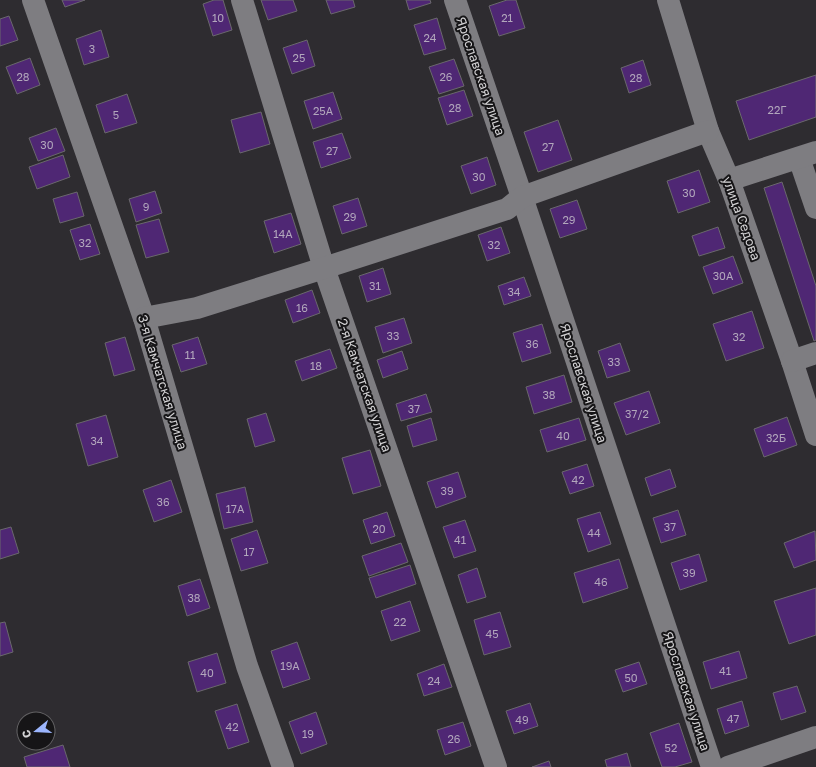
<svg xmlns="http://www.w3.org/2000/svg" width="816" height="767" viewBox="0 0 816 767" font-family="'Golos Text',sans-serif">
	<rect width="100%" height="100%" fill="#2e2c30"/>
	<!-- building -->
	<g fill="#4f2774" stroke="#6a686c">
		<path d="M62,0h23l-20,7z"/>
		<path d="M214,0h9l9,30 -19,6 -10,-32z"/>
		<path d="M261,0h32l4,11 -29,9z"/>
		<path d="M326,0h27l2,7 -24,7z"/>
		<path d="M406,0h24l1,3 -22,7z"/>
		<path d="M507,0h9l9,28 -26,8 -10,-30z"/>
		<path d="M9,16l9,24 -18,6v-27z"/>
		<path d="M437,18l9,31 -22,6 -10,-30z"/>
		<path d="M101,30l8,27 -25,8 -8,-26z"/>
		<path d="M307,40l8,26 -23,8 -9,-26z"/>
		<path d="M30,58l10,27 -23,9 -11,-27z"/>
		<path d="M454,59l10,27 -25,8 -10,-27z"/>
		<path d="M643,60l8,25 -22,8 -8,-25z"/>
		<path d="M816,75v42l-67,23 -13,-39z"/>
		<path d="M464,90l9,26 -26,9 -9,-27z"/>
		<path d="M333,92l9,27 -29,10 -9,-28z"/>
		<path d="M127,94l10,29 -32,10 -9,-28z"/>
		<path d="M261,112l9,32 -30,9 -9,-33z"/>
		<path d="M558,120l14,40 -34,12 -14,-40z"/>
		<path d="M56,128l9,23 -27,10 -9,-23z"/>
		<path d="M342,133l9,25 -30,10 -8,-26z"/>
		<path d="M63,155l7,22 -33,12 -8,-22z"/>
		<path d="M487,157l9,28 -25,9 -10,-28z"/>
		<path d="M699,170l11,32 -32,11 -11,-32z"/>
		<path d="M782,182l34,104v54l-2,1 -50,-153z"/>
		<path d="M155,191l7,22 -26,9 -7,-23z"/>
		<path d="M77,192l7,24 -24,7 -7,-24z"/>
		<path d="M358,198l9,28 -25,8 -9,-28z"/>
		<path d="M577,200l10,29 -27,9 -10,-29z"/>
		<path d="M291,213l10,31 -27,9 -10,-32z"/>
		<path d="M159,219l10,33 -23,6 -10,-33z"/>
		<path d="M90,224l10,30 -20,6 -10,-30z"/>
		<path d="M501,227l9,26 -23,8 -9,-26z"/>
		<path d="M718,227l7,21 -26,8 -7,-20z"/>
		<path d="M733,256l10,27 -30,11 -10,-27z"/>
		<path d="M383,268l8,26 -24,8 -8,-26z"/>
		<path d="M524,277l7,19 -27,9 -6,-19z"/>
		<path d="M312,290l8,23 -27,10 -8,-23z"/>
		<path d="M752,311l12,37 -38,13 -13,-37z"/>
		<path d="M404,318l8,25 -29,10 -8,-26z"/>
		<path d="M542,324l9,29 -29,9 -9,-29z"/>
		<path d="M125,337l10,33 -21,6 -9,-33z"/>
		<path d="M198,337l9,27 -26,8 -9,-27z"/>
		<path d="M620,343l10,28 -23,7 -9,-27z"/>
		<path d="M330,349l7,19 -35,13 -7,-20z"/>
		<path d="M402,351l6,18 -25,9 -6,-18z"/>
		<path d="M564,375l8,27 -38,12 -8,-27z"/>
		<path d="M649,391l11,32 -34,12 -12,-32z"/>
		<path d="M426,394l6,18 -31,9 -5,-17z"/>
		<path d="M266,413l9,28 -20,6 -8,-28z"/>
		<path d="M106,415l12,42 -30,9 -12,-42z"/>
		<path d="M787,417l10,28 -33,12 -10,-28z"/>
		<path d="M431,418l6,22 -24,7 -6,-21z"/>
		<path d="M579,418l7,22 -39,12 -7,-22z"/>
		<path d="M370,450l11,36 -28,8 -11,-36z"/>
		<path d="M587,464l7,22 -24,8 -8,-22z"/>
		<path d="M670,469l6,18 -25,9 -6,-18z"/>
		<path d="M458,472l8,25 -30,11 -9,-26z"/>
		<path d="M171,480l11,32 -28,10 -11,-32z"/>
		<path d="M245,487l8,35 -29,7 -8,-35z"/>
		<path d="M678,510l8,25 -25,8 -8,-25z"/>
		<path d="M387,512l8,24 -24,8 -8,-24z"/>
		<path d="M600,512l11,32 -23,8 -11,-33z"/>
		<path d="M465,520l11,31 -22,7 -11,-31z"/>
		<path d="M11,527l8,26 -19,6v-29z"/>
		<path d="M257,530l11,33 -27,8 -10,-32z"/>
		<path d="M815,531l1,29 -22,8 -10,-25z"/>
		<path d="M401,543l7,19 -39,14 -7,-20z"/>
		<path d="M699,554l8,27 -27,9 -9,-27z"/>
		<path d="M619,559l9,29 -45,15 -9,-30z"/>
		<path d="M410,565l6,19 -40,14 -7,-20z"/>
		<path d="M477,568l9,29 -19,6 -9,-28z"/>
		<path d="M200,579l10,29 -23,8 -9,-30z"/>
		<path d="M816,588v47l-27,9 -15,-43z"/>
		<path d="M410,601l10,30 -29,10 -10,-30z"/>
		<path d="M500,612l11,35 -27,8 -10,-35z"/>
		<path d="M5,622l8,30 -13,4v-33z"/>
		<path d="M297,642l13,37 -27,9 -12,-37z"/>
		<path d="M739,651l8,27 -36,11 -8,-27z"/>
		<path d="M217,653l9,30 -29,9 -9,-30z"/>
		<path d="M639,662l8,22 -24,8 -8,-22z"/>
		<path d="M444,664l8,23 -28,9 -7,-22z"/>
		<path d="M797,686l9,26 -25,8 -8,-27z"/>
		<path d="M742,701l7,25 -24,8 -8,-25z"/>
		<path d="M530,703l8,23 -24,8 -8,-23z"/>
		<path d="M237,704l12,38 -21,7 -13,-38z"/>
		<path d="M316,712l11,32 -26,10 -12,-32z"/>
		<path d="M463,722l8,24 -26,9 -8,-25z"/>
		<path d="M679,723l13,39 -17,5h-13l-12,-34z"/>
		<path d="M63,745l7,22h-43l-3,-10z"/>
		<path d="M627,753l4,14h-24l-2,-7z"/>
		<path d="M549,761l2,6h-19z"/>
	</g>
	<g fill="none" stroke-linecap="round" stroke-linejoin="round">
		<!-- minor -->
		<g stroke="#7e7d81" stroke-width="22">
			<path d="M33,0l111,318 103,348 36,101"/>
			<path d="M242,0l82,268 172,499"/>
			<path d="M455,0l67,197 190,570"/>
			<path d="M668,0l40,131 21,49 63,181 24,74"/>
			<path d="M799,158l17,50"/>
			<path d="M729,180l87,-28"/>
			<path d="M144,318l53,-10 127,-40 183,-59 15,-12 186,-66"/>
			<path d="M792,361l24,-8"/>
			<path d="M728,767l88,-30"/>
		</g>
	</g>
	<g text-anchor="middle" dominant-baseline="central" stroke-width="4" stroke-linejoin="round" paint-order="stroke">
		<!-- number labels -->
		<g font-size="11" fill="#b2a7bc">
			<text x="218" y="17">10</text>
			<text x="507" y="17">21</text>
			<text x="430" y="37">24</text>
			<text x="92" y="48">3</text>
			<text x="299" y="57">25</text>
			<text x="23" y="76">28</text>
			<text x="446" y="76">26</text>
			<text x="636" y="77">28</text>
			<text x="455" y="107">28</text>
			<text x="777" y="109">22Г</text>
			<text x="323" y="110">25А</text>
			<text x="116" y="114">5</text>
			<text x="47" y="144">30</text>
			<text x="548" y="146">27</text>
			<text x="332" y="150">27</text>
			<text x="479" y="176">30</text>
			<text x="689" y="192">30</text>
			<text x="146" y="206">9</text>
			<text x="350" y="216">29</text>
			<text x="569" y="219">29</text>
			<text x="283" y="233">14А</text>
			<text x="85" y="242">32</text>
			<text x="494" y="244">32</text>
			<text x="723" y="275">30А</text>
			<text x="375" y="285">31</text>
			<text x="514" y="291">34</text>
			<text x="302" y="307">16</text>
			<text x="393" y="335">33</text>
			<text x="739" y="336">32</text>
			<text x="532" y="343">36</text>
			<text x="190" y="354">11</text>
			<text x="614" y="361">33</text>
			<text x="316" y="365">18</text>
			<text x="549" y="394">38</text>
			<text x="414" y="408">37</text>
			<text x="637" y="413">37/2</text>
			<text x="563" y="435">40</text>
			<text x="776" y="437">32Б</text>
			<text x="97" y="440">34</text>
			<text x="578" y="479">42</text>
			<text x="447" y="490">39</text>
			<text x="163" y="501">36</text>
			<text x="235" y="508">17А</text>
			<text x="670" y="526">37</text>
			<text x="379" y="528">20</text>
			<text x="594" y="532">44</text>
			<text x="460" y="539">41</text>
			<text x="249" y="551">17</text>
			<text x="689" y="572">39</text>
			<text x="601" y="581">46</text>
			<text x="194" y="597">38</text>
			<text x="400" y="621">22</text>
			<text x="492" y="633">45</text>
			<text x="290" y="665">19А</text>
			<text x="725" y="670">41</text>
			<text x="207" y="672">40</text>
			<text x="631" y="677">50</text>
			<text x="434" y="680">24</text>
			<text x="733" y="718">47</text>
			<text x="522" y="719">49</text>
			<text x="232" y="726">42</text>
			<text x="308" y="733">19</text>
			<text x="454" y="738">26</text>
			<text x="671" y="747">52</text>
		</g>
		<!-- street labels -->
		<g font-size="13" fill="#d3d2d4" stroke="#161517">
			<text transform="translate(481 76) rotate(71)">Ярославская улица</text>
			<text transform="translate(742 218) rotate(70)">улица Седова</text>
			<text transform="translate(163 382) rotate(73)">3-я Камчатская улица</text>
			<text transform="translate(584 383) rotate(72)">Ярославская улица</text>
			<text transform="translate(365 385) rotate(71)">2-я Камчатская улица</text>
			<text transform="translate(687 691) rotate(72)">Ярославская улица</text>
		</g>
	</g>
	<!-- north arrow -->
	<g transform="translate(36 731) rotate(252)"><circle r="19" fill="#161517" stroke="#626163"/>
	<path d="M0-3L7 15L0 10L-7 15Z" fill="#9bb5fd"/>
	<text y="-6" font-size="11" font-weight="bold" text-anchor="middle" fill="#d3d2d4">С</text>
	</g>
</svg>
